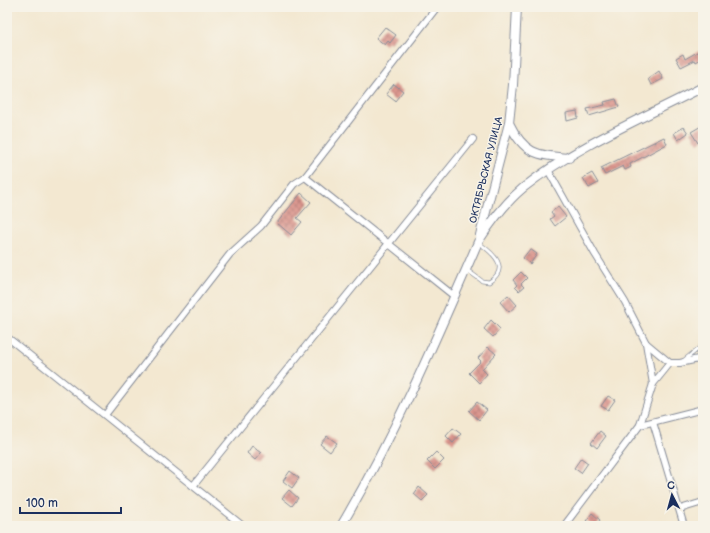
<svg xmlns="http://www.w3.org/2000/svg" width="710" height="533" viewBox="0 0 710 533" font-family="'Balsamiq Sans',sans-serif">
	<defs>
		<pattern id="building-cross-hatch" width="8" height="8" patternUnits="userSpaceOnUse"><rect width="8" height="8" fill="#dc968e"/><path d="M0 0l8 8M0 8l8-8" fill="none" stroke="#b27b77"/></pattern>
	</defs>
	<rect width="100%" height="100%" fill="#f7f3e8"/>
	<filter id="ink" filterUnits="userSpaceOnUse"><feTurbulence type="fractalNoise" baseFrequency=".025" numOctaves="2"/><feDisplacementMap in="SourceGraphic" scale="8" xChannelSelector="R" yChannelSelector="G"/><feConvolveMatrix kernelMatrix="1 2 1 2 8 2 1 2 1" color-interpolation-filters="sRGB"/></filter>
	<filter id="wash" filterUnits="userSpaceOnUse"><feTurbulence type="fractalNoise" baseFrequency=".012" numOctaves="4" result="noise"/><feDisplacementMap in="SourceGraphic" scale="16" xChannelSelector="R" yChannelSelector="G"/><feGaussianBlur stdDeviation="0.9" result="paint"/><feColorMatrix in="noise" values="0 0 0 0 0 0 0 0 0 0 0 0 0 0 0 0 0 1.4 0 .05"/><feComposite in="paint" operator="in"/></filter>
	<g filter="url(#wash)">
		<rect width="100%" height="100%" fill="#f3e8d1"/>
		<g id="blocks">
			<!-- building -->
			<g fill="url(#building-cross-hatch)">
				<path d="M385,27l11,8 -6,8 -2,-2 -3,4 -9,-7z"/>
				<path d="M699,51l4,7 -7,4 -1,-2 -14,7 -5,-9 7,-4 2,5z"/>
				<path d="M659,71l4,8 -12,6 -3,-6z"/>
				<path d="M394,84l9,7 -8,10 -9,-7z"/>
				<path d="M616,99l3,8 -30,9 -2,-7 18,-4 -1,-3z"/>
				<path d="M577,111l1,7 -11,3 -1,-8z"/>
				<path d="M703,125v15l-5,3 -7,-11z"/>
				<path d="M684,127l4,6 -10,7 -4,-7z"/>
				<path d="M664,137l3,7 -37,20 1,3 -6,3 -2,-4 -18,9 -4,-7z"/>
				<path d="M592,173l6,10 -9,5 -6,-10z"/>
				<path d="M301,193l10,9 -14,16 5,4 -11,13 -14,-12z"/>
				<path d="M558,207l8,10 -11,9 -5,-7 4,-3 -3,-4z"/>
				<path d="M530,249l7,5 -7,10 -7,-6z"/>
				<path d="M521,272l6,6 -6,6 3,3 -5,4 -4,-4 2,-2 -4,-5z"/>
				<path d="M508,295l9,10 -8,7 -9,-10z"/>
				<path d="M491,320l9,9 -7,8 -9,-8z"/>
				<path d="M488,347l8,7 -14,15 5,5 -8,9 -10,-10 12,-12 -3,-3z"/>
				<path d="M608,396l7,4 -7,10 -7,-4z"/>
				<path d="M477,402l10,8 -8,10 -10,-9z"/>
				<path d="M453,428l8,6 -8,9 -7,-7z"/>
				<path d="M600,431l6,5 -9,12 -6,-5z"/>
				<path d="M327,436l10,7 -7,9 -10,-8z"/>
				<path d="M252,446l9,7 -6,7 -8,-7z"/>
				<path d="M436,452l8,8 -9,9 -8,-8z"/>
				<path d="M581,458l7,5 -7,10 -7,-5z"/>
				<path d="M290,471l9,7 -7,10 -9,-7z"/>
				<path d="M419,487l9,8 -6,6 -8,-7z"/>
				<path d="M289,490l9,8 -6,8 -10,-8z"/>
				<path d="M592,513l8,7 -4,6 -10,-5z"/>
			</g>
		</g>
	</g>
	<g filter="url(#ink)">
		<use href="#blocks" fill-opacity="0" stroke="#878c98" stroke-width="1"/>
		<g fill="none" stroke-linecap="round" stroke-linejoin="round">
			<!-- service casing -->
			<g stroke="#878c98" stroke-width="4.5">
				<g id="service">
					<path d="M467,270l15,11 7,1c22,-14 4,-29 -10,-39"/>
					<path d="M683,361l20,-16"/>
				</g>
			</g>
			<!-- minor casing -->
			<g stroke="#878c98" stroke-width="8">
				<g id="minor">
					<path d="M548,170l47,84 30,48 21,41 7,41 -13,41"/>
					<path d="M305,177l132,-170"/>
					<path d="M7,337l236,189"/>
					<path d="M646,343l24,20"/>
					<path d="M653,384l17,-21h10l23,-5"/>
					<path d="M105,415l125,-161 31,-28 33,-42 11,-7 149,119"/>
					<path d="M653,422l31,104"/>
					<path d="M193,486l280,-347"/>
					<path d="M680,509l23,-7"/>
					<path d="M564,526l76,-101 63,-16"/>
				</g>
			</g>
			<!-- tertiary casing -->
			<g stroke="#878c98" stroke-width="10">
				<g id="tertiary">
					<path d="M509,123c15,31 27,32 60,35"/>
					<path d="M480,235l29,-112 4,-38 4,-78"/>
					<path d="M341,526c54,-91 95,-187 137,-284 13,-20 27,-39 45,-54 51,-41 122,-71 180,-101"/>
				</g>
			</g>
			<!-- service -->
			<use href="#service" stroke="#fff" stroke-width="3"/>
			<!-- minor -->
			<use href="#minor" stroke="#fff" stroke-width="6"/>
			<!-- tertiary -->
			<use href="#tertiary" stroke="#fff" stroke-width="8"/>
		</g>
	</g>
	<g text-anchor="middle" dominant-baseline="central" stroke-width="3" stroke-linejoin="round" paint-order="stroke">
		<!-- street labels -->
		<g font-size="10" fill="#1b2f5e" stroke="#f7f3e8">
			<text transform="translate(486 170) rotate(-76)">ОКТЯБРЬСКАЯ УЛИЦА</text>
		</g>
	</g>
	<!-- margin -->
	<rect width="710" height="533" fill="none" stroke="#f7f3e8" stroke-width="24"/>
	<!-- north arrow -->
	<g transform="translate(672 495) rotate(354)" stroke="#f7f3e8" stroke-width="3" paint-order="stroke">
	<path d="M0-3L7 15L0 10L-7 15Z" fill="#1b2f5e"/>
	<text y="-6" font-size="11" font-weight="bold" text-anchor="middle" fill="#1b2f5e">С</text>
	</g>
	<!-- scale -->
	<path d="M20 507v6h101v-6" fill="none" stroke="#1b2f5e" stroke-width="2"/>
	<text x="26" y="507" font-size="12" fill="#1b2f5e" stroke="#f7f3e8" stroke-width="3" paint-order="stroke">100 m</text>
</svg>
